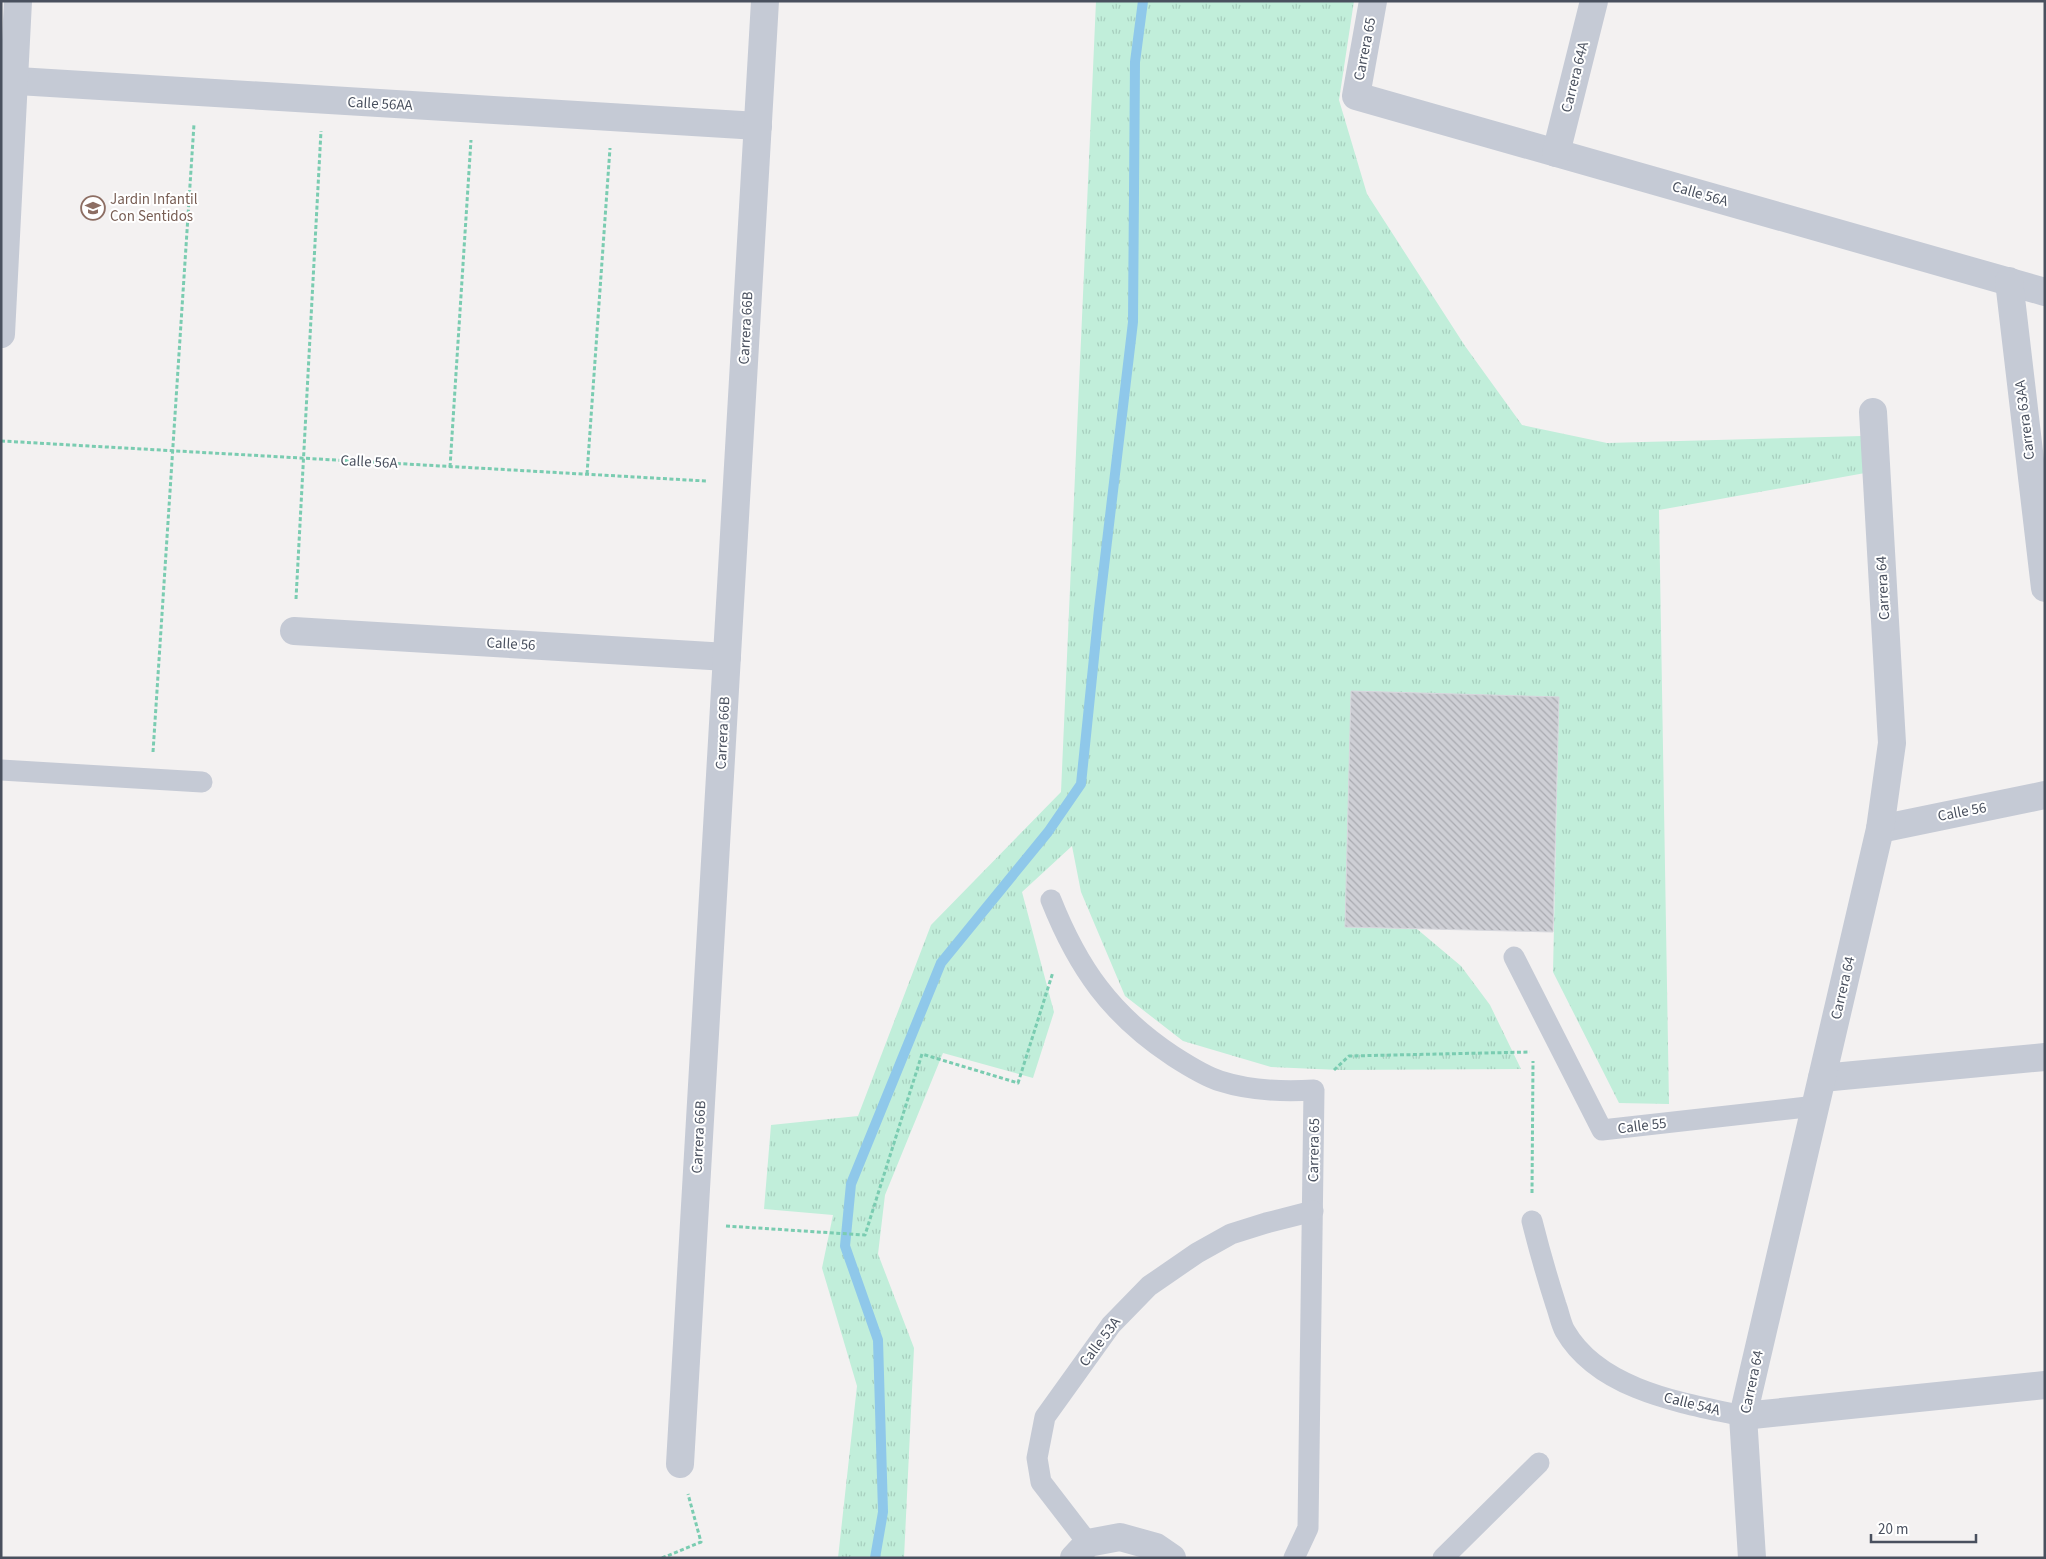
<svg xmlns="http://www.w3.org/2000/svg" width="2046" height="1559" viewBox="0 0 2046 1559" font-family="'Source Sans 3',sans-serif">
	<defs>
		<pattern id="grass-tufts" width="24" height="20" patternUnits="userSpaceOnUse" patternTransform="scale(1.25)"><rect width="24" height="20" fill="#c1eeda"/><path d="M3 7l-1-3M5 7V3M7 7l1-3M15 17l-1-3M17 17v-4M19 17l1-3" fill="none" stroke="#a7cebe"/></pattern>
		<pattern id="building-back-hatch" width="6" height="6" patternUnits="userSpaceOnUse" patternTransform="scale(1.25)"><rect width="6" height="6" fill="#cecfd5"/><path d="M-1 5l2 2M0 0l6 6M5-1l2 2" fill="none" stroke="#a9aab0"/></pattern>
	</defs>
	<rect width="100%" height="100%" fill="#f3f1f1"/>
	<!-- grass -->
	<path fill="url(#grass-tufts)" d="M1096,1h258l-15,99 28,94 98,152 57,79 85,18 255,-7 3,37 -206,37 10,594 -50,-1 -66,-131 6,-275 -208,-6 -6,236 72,2 44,37 29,39 31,64 -182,1 -68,-3 -88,-26 -58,-45 -44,-104 -9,-46 -50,46 32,120 -21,66 -90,-25 -58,142 -7,59 36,94 -10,210h-66l19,-172 -35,-118 11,-53 -69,-6 7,-84 87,-9 73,-191 130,-133z"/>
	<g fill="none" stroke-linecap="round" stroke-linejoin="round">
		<!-- stream -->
		<path stroke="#8fc8ea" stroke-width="10" d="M875,1558l8,-46 -5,-172 -33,-94 6,-62 90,-221 107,-131 33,-48 18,-175 34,-287 2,-260 8,-61"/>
	</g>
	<!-- building -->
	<path fill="url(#building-back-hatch)" stroke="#d5d6dc" d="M1351,691l208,6 -6,235 -208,-5z"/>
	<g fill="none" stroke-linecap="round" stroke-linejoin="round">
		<!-- path -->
		<g stroke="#7accb1" stroke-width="3" stroke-dasharray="4 2.5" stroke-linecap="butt">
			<path d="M1,441l705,40"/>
			<path d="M450,467l21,-327"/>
			<path d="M587,474l23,-326"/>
			<path d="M296,599l25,-468"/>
			<path d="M153,752l41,-628"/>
			<path d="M1334,1070l15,-14 181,-4"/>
			<path d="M1532,1193l1,-132"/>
			<path d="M726,1226l139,9 57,-181 96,29 35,-111"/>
			<path d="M662,1558l39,-16 -13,-48"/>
		</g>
		<!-- lane -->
		<g stroke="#c5cad5" stroke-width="21">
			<path d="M1,770l201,12"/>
			<path d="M1051,900c27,68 60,115 122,156 14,9 31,20 47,25 31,10 62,11 94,9l-6,438 -14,30"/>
			<path d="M1514,957l88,173 214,-24"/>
			<path d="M1532,1221c7,28 15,56 24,84 3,8 5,19 9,26 34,59 117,72 178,85"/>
			<path d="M1088,1543l-47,-61 -4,-24 8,-41 66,-92 38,-39 48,-33 34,-19 35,-11 47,-12"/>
			<path d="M1443,1558l96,-95"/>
		</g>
		<!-- street -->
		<g stroke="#c5cad5" stroke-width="28">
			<path d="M1373,1l-17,95 689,196"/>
			<path d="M1,80l757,46"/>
			<path d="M1556,153l38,-152"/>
			<path d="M2009,281l36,307"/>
			<path d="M1,334l17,-333"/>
			<path d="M294,631l433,26"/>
			<path d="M1880,829l165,-34"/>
			<path d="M1822,1078l223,-21"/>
			<path d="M1743,1416l302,-31"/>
			<path d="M680,1464l85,-1463"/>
			<path d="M1074,1558l14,-15 32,-6 36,10 16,11"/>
			<path d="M1752,1558l-9,-142 137,-587 12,-86 -19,-331"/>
		</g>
	</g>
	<!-- icons -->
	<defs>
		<g id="school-ring" transform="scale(1.25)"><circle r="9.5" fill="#fff" stroke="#8d6e63" stroke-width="1.5"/><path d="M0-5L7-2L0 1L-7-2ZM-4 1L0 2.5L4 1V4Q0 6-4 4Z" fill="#8d6e63"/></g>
	</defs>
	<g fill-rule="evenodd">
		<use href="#school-ring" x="93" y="208"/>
	</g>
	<g text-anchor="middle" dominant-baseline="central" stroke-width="4" stroke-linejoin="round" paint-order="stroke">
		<!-- street labels -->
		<g font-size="15" fill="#49505e" stroke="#fff">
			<text transform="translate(1365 49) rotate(-79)">Carrera 65</text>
			<text transform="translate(1575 77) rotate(-76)">Carrera 64A</text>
			<text transform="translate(380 104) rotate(3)">Calle 56AA</text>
			<text transform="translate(1700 194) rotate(16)">Calle 56A</text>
			<text transform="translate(746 328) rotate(-87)">Carrera 66B</text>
			<text transform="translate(2025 420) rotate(-97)">Carrera 63AA</text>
			<text transform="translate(369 462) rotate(3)">Calle 56A</text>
			<text transform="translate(1883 588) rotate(-93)">Carrera 64</text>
			<text transform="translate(511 644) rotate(3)">Calle 56</text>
			<text transform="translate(723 733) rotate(-87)">Carrera 66B</text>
			<text transform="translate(1962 812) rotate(-11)">Calle 56</text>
			<text transform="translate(1843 988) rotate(-77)">Carrera 64</text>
			<text transform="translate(1642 1126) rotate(-7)">Calle 55</text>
			<text transform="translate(699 1137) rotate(-87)">Carrera 66B</text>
			<text transform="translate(1314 1150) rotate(-89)">Carrera 65</text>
			<text transform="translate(1100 1342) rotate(-53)">Calle 53A</text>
			<text transform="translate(1752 1382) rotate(-78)">Carrera 64</text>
			<text transform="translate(1692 1404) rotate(14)">Calle 54A</text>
		</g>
		<!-- education labels -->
		<g font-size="15" fill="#785e54" stroke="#fff" text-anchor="start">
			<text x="110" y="199">Jardin Infantil<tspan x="110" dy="17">Con Sentidos</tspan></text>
		</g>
	</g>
	<!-- border -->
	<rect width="2046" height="1559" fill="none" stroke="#49505e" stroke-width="5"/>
	<!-- scale -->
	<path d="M1871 1534v8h105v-8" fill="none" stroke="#49505e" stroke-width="2.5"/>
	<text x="1878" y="1534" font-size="15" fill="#49505e" stroke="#ffffff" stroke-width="4" paint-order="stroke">20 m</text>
</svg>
